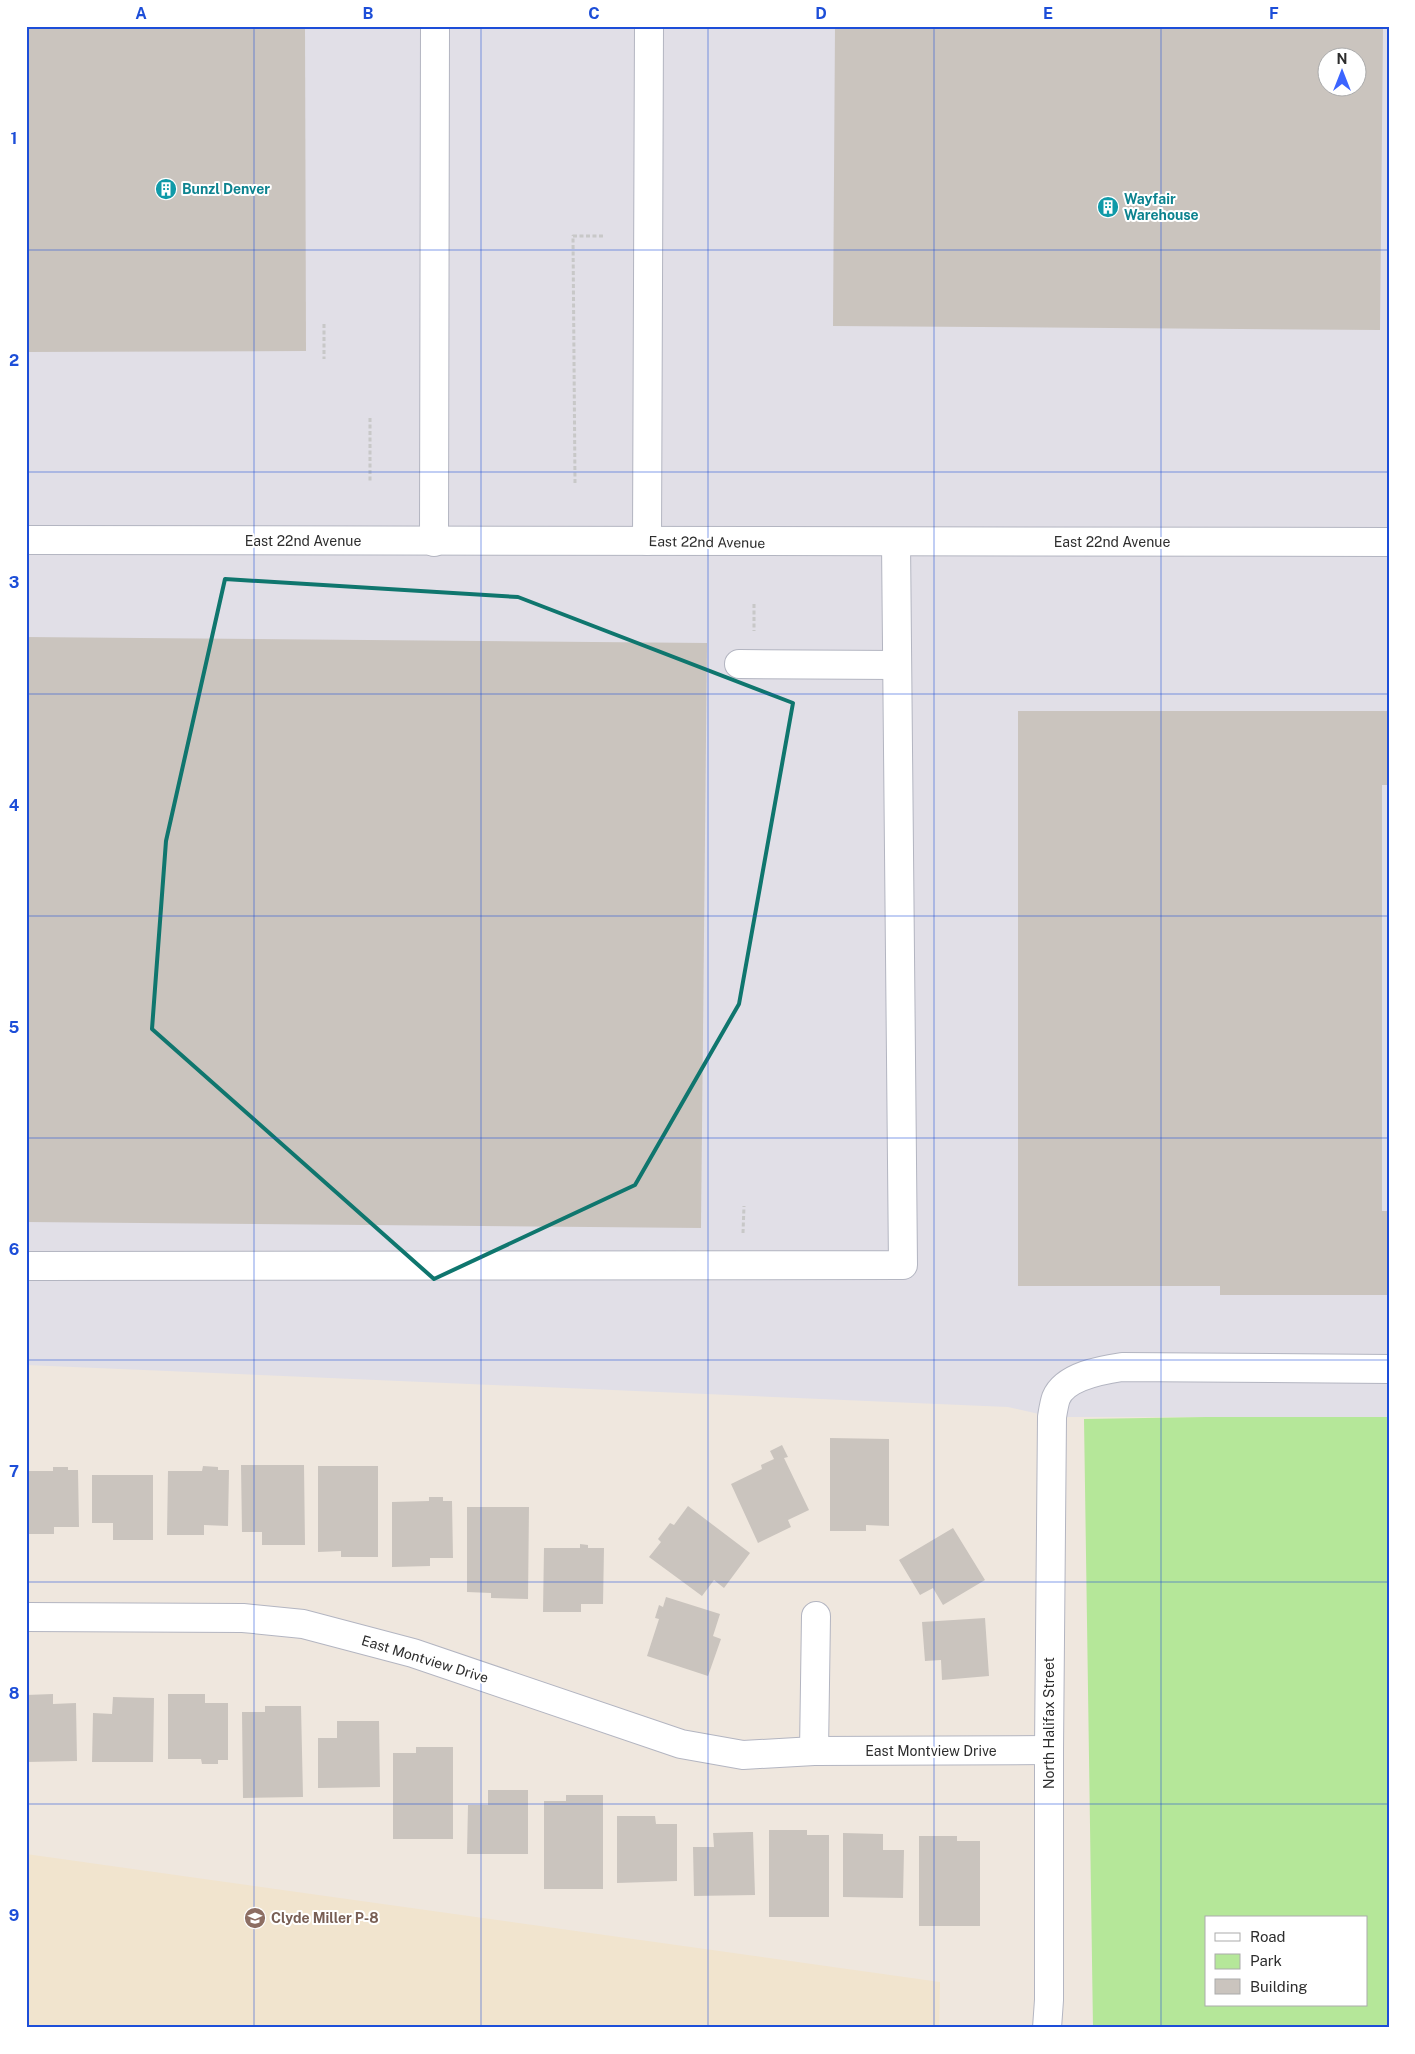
<svg xmlns="http://www.w3.org/2000/svg" width="1415" height="2054" viewBox="0 0 1415 2054" font-family="'Public Sans',sans-serif">
	<rect width="100%" height="100%" fill="#efe7de"/>
	<!-- industrial -->
	<path fill="#e1dfe7" fill-rule="evenodd" d="M26,26h1363v1391h-337l-44,-10 -982,-42zM1328,58h30v30h-30z"/>
	<!-- education -->
	<path fill="#f1e4ce" d="M26,1854l914,128 -1,46h-913z"/>
	<!-- green -->
	<path fill="#b5e799" fill-rule="evenodd" d="M1206,1417h183v611h-296l-9,-609zM1206,1918h160v87h-160z"/>
	<!-- building -->
	<g fill="#cac4be" fill-rule="evenodd">
		<path d="M26,26h279l1,325 -280,1z"/>
		<path d="M835,26h548l-3,304 -547,-4zM1328,58h30v30h-30z"/>
		<path d="M26,637l681,6 -6,585 -675,-6z"/>
		<path d="M1018,711h371v74h-7v426h7v84h-169v-9h-202z"/>
		<path d="M830,1438l59,1v87l-23,-1v6h-36z"/>
		<path d="M782,1445l6,12 -4,1 25,52 -21,10 3,7 -33,16 -27,-59 31,-15 -1,-4 13,-6 -4,-8z"/>
		<path d="M241,1465h63l1,80h-43v-13h-20z"/>
		<path d="M203,1466l15,1v3h11l-1,56 -24,-1v10h-37l1,-64h34z"/>
		<path d="M318,1466h60v91h-37v-6l-23,1z"/>
		<path d="M53,1467h15v3h10l1,57h-25v7h-28v-63h27z"/>
		<path d="M92,1475h61v65h-40v-17h-21z"/>
		<path d="M429,1497h14v4h9l1,57h-23v8l-38,1v-65l37,-1z"/>
		<path d="M688,1506l62,47 -26,35 -10,-8 -12,16 -53,-39 12,-15 -3,-3 12,-16 4,2z"/>
		<path d="M467,1507h62l-1,92 -37,-1v-5l-24,-1z"/>
		<path d="M953,1528l32,52 -42,25 -10,-17 -13,7 -21,-35z"/>
		<path d="M580,1544l8,1v3h16l-1,56h-22v8h-38l1,-64h36z"/>
		<path d="M666,1597l54,17 -7,22 8,3 -13,37 -61,-20 12,-37 -4,-1 4,-13 4,2z"/>
		<path d="M985,1618l4,58 -47,4 -1,-20 -16,1 -3,-39z"/>
		<path d="M53,1694v10l23,-1 1,58 -51,1v-67z"/>
		<path d="M168,1694h37v9h23v57h-10v4h-16l-1,-5h-33z"/>
		<path d="M113,1697l41,1 -1,64h-61l1,-49 19,1z"/>
		<path d="M265,1706h36l2,91 -60,1 -1,-86h23z"/>
		<path d="M337,1721h42l1,66 -62,1v-50h19z"/>
		<path d="M416,1747h37v92h-60v-86h23z"/>
		<path d="M488,1790h40v64h-61l1,-49h20z"/>
		<path d="M566,1795h37v94h-59v-88h22z"/>
		<path d="M617,1816h38l1,8h21v57l-60,2z"/>
		<path d="M769,1830h38v5h22v82h-60z"/>
		<path d="M749,1832h4l2,63 -61,1 -1,-49h21l-1,-14z"/>
		<path d="M843,1833l40,1v16h21l-1,48 -60,-1z"/>
		<path d="M919,1836h38v5h23v85h-61z"/>
	</g>
	<g fill="none" stroke-linecap="round" stroke-linejoin="round">
		<!-- minor casing -->
		<g stroke="#b3b5c1" stroke-width="30">
			<g id="minor">
				<path d="M26,540l1363,2"/>
				<path d="M647,541l2,-515"/>
				<path d="M434,542l1,-516"/>
				<path d="M739,664l157,1"/>
				<path d="M26,1266l877,-1 -7,-723"/>
				<path d="M26,1617l217,1 60,6 110,29 268,91 62,11 71,-4 235,-1"/>
				<path d="M814,1751l2,-135"/>
				<path d="M1047,2028l2,-28v-250l3,-333c1,-6 2,-13 4,-19 9,-22 46,-28 66,-31l267,2"/>
			</g>
		</g>
		<!-- path -->
		<g stroke="#c8c8c8" stroke-width="3" stroke-dasharray="4 2.5" stroke-linecap="butt">
			<path d="M324,324v35"/>
			<path d="M370,418v64"/>
			<path d="M575,483l-2,-247h32"/>
			<path d="M754,604v27"/>
			<path d="M743,1233l1,-27"/>
		</g>
		<!-- minor -->
		<use href="#minor" stroke="#fff" stroke-width="28"/>
	</g>
	<!-- marked area -->
	<path fill="none" stroke="#0f766e" stroke-width="4" stroke-linejoin="round" d="M225,579l293,18 275,106 -54,301 -104,181 -201,94 -282,-250 14,-188z"/>
	<!-- grid -->
	<path fill="none" stroke="#1d4ed8" stroke-width="1" stroke-opacity="0.55" d="M254,26v2002M481,26v2002M708,26v2002M934,26v2002M1161,26v2002M26,250h1363M26,472h1363M26,694h1363M26,916h1363M26,1138h1363M26,1360h1363M26,1582h1363M26,1804h1363"/>
	<!-- icons -->
	<defs>
		<g id="building-disc" transform="scale(1.125)"><circle r="9.5" fill="#0f9aa8" stroke="#fff"/><path d="M-4-6H4V6H1V3H-1V6H-4ZM-2.5-4.3h1.7v1.8h-1.7ZM.8-4.3h1.7v1.8H.8ZM-2.5-1h1.7V.8h-1.7ZM.8-1h1.7V.8H.8Z" fill="#fff"/></g>
		<g id="school-disc" transform="scale(1.125)"><circle r="9.5" fill="#8d6e63" stroke="#fff"/><path d="M0-5L7-2L0 1L-7-2ZM-4 1L0 2.5L4 1V4Q0 6-4 4Z" fill="#fff"/></g>
	</defs>
	<g fill-rule="evenodd">
		<use href="#building-disc" x="166" y="189"/>
		<use href="#building-disc" x="1108" y="207"/>
		<use href="#school-disc" x="255" y="1918"/>
	</g>
	<g text-anchor="middle" dominant-baseline="central" stroke-width="4" stroke-linejoin="round" paint-order="stroke">
		<!-- culture labels -->
		<g font-size="14" font-weight="bold" fill="#0d838f" stroke="#fff" text-anchor="start">
			<text x="182" y="189">Bunzl Denver</text>
			<text x="1124" y="199">Wayfair<tspan x="1124" dy="16">Warehouse</tspan></text>
		</g>
		<!-- street labels -->
		<g font-size="14" fill="#2d2d2d" stroke="#fff">
			<text x="303" y="541">East 22nd Avenue</text>
			<text transform="translate(707 542) rotate(1)">East 22nd Avenue</text>
			<text x="1112" y="542">East 22nd Avenue</text>
			<text transform="translate(425 1659) rotate(17)">East Montview Drive</text>
			<text transform="translate(1049 1723) rotate(-90)">North Halifax Street</text>
			<text x="931" y="1751">East Montview Drive</text>
		</g>
		<!-- education labels -->
		<g font-size="14" font-weight="bold" fill="#785e54" stroke="#fff" text-anchor="start">
			<text x="271" y="1918">Clyde Miller P-8</text>
		</g>
	</g>
	<!-- border -->
	<rect width="1415" height="2054" fill="none" stroke="#ffffff" stroke-width="55"/>
	<!-- legend -->
	<rect x="1205" y="1916" width="162" height="90" fill="#ffffff" stroke="#ababab"/>
	<rect x="1215" y="1933" width="25" height="8" fill="#ffffff" stroke="#ababab"/>
	<text x="1250" y="1942" font-size="15" fill="#2d2d2d">Road</text>
	<rect x="1215" y="1954" width="25" height="15" fill="#b5e799" stroke="#ababab"/>
	<text x="1250" y="1966" font-size="15" fill="#2d2d2d">Park</text>
	<rect x="1215" y="1979" width="25" height="15" fill="#cac4be" stroke="#ababab"/>
	<text x="1250" y="1992" font-size="15" fill="#2d2d2d">Building</text>
	<!-- north arrow -->
	<g transform="translate(1342 72)"><circle r="24" fill="#ffffff" stroke="#ababab"/>
	<path d="M0-4L9 19L0 12L-9 19Z" fill="#3b64ff"/>
	<text y="-8" font-size="14" font-weight="bold" text-anchor="middle" fill="#2d2d2d">N</text>
	</g>
	<rect x="28" y="28" width="1360" height="1998" fill="none" stroke="#1d4ed8" stroke-width="2"/>
	<g font-size="16" text-anchor="middle" font-weight="bold" fill="#1d4ed8">
		<text x="141" y="19">A</text>
		<text x="368" y="19">B</text>
		<text x="594" y="19">C</text>
		<text x="821" y="19">D</text>
		<text x="1048" y="19">E</text>
		<text x="1274" y="19">F</text>
		<text x="14" y="144">1</text>
		<text x="14" y="366">2</text>
		<text x="14" y="588">3</text>
		<text x="14" y="811">4</text>
		<text x="14" y="1033">5</text>
		<text x="14" y="1255">6</text>
		<text x="14" y="1477">7</text>
		<text x="14" y="1699">8</text>
		<text x="14" y="1921">9</text>
	</g>
</svg>
